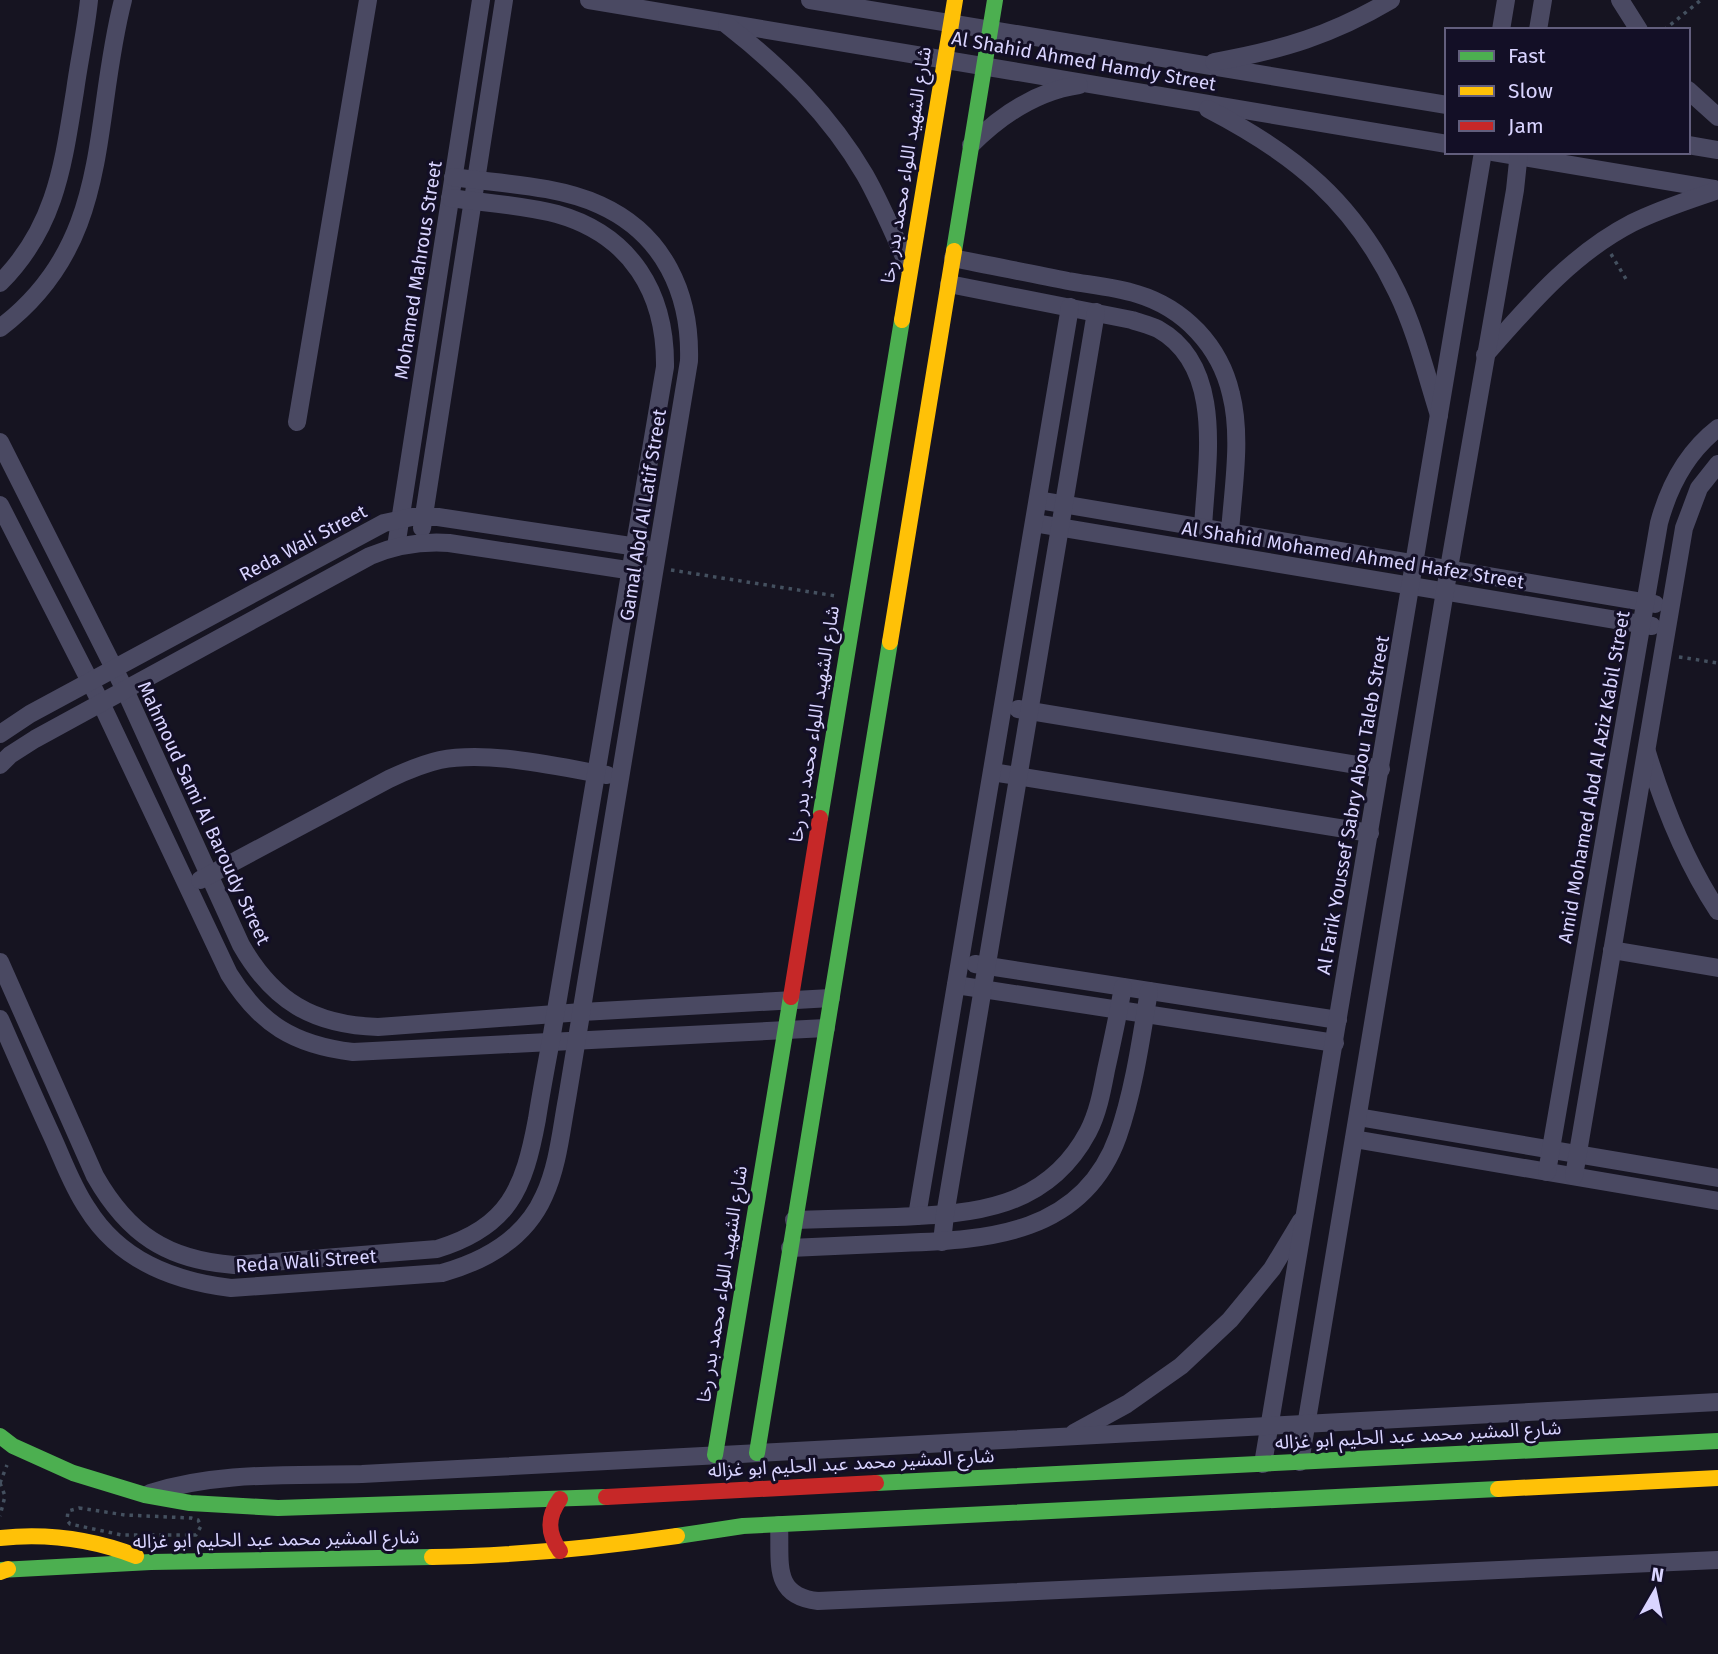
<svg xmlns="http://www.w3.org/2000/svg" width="1718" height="1654" viewBox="0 0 1718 1654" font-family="'Fira Sans','Noto Sans Arabic',sans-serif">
	<rect width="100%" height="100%" fill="#161421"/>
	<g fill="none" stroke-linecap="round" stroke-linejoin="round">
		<!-- path -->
		<g stroke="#44505f" stroke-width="3.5" stroke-dasharray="3.5 5" stroke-linecap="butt">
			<path d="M1664,30l37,-30"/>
			<path d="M1611,254l15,25"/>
			<path d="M671,570l165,26"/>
			<path d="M1679,657l39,6"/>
			<path d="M0,1483l7,-18"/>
			<path d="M0,1483l5,13 -5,20"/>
			<path d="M79,1508l46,7 66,3 7,2 3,6 -5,9h-74l-52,-11 -3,-4 1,-9z"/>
		</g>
		<!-- street -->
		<g stroke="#4a4962" stroke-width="18">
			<path d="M589,0l858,144"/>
			<path d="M810,0l637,105"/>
			<path d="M1620,0l19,30"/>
			<path d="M727,25c55,43 103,90 138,150 17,30 30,62 44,93"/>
			<path d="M1501,30l5,-30"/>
			<path d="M1538,30l5,-30"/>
			<path d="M1214,62c68,-12 118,-27 177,-62"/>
			<path d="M1688,90l30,27"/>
			<path d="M1208,109c87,45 146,93 189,183 19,39 29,82 42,123"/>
			<path d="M971,145c30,-30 66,-54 108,-60"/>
			<path d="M1688,145l30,5"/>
			<path d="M1493,152l221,37"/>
			<path d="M953,258c38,8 77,15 115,23 23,4 47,6 69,13 47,14 83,52 94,100 11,43 2,94 -1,138"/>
			<path d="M0,283c56,-56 63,-118 75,-192 4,-30 11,-61 14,-91"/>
			<path d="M949,284l183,36c8,3 18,5 26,9 68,38 48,135 45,199"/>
			<path d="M0,328c114,-86 91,-205 123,-328"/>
			<path d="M1485,355c44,-50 87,-101 147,-132 28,-14 57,-23 86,-33"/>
			<path d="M297,422l71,-422"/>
			<path d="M0,442l125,248 116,255c32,56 72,80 137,82l204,-15 249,-14"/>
			<path d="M1038,500l617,104"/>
			<path d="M0,505l101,198 128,271c31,50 65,71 124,78l473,-24"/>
			<path d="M1034,523l618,103"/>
			<path d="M422,528l82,-528"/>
			<path d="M396,547l85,-547"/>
			<path d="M1018,709l363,60"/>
			<path d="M0,734l30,-20 354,-191 28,-6h26l206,31"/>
			<path d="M1647,752c17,56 38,109 71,159"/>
			<path d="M0,765l10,-10 25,-16 335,-183c26,-11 50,-15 79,-13l191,29"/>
			<path d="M992,772l378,61"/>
			<path d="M200,880l189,-101c17,-8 33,-15 51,-19 49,-10 118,7 167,15"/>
			<path d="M1612,950l106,18"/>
			<path d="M0,962l95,214c33,58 72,84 139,89l203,-16c72,-22 87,-60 100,-130 4,-26 9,-52 14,-79l114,-673c1,-74 -34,-132 -108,-153 -34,-9 -71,-11 -107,-16"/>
			<path d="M975,964l363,56"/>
			<path d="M956,985l379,58"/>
			<path d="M0,1019c17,39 34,78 52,117 11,24 20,50 35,72 32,52 85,73 144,80l211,-15c43,-12 83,-34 102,-77 14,-30 17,-65 23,-97 9,-53 17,-105 26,-157 32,-194 64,-387 96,-581 2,-67 -25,-127 -89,-156 -44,-20 -99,-21 -147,-28"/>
			<path d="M1358,1117l360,61"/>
			<path d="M1354,1139l364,62"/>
			<path d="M1547,1172l112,-649c10,-37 28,-71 59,-95"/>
			<path d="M1574,1176l110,-648 15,-40 19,-24"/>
			<path d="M917,1216l153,-909"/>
			<path d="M794,1220c34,-1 68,-2 102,-3 78,-3 151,-8 192,-85 10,-19 14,-41 18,-62 6,-27 12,-55 17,-83"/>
			<path d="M942,1242l3,-27 151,-903"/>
			<path d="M790,1248c37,-2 74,-3 111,-5 88,-3 182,-9 217,-107 16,-46 23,-97 31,-145"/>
			<path d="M1074,1433l53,-29 54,-38 49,-46 42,-51 29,-48"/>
			<path d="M1300,1462l145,-871 70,-401 4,-38"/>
			<path d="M1263,1464l220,-1312"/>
			<path d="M150,1493c68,-22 142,-17 212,-19l1356,-72"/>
			<path d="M779,1525c2,36 -8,71 39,76l900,-41"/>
		</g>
		<!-- fast -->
		<g stroke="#4caf50" stroke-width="16">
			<path d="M954,251l41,-251"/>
			<path d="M820,818l82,-498"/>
			<path d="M0,1436l13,10 60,27 72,22 45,8 88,5 328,-11"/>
			<path d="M757,1453l133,-811"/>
			<path d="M715,1455l76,-458"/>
			<path d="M876,1483l842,-42"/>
			<path d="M677,1536l66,-10 755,-37"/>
			<path d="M0,1570l151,-8 281,-5"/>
		</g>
		<!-- slow -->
		<g stroke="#ffc107" stroke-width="16">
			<path d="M902,320l53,-320"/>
			<path d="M890,642l64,-391"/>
			<path d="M1498,1489l220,-11"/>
			<path d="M0,1538c47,-5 92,1 136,18"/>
			<path d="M432,1557c82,-1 163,-9 245,-21"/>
			<path d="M0,1572l8,-3"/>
		</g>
		<!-- jam -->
		<g stroke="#c62828" stroke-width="16">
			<path d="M791,997l29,-179"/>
			<path d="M606,1497l270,-14"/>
			<path d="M560,1499c-13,18 -13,34 0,52"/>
		</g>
	</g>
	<g text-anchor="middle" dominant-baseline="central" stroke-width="6" stroke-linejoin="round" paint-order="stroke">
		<!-- street labels -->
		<g font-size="19" fill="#d9d4ff" stroke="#130f26">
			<text transform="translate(1084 61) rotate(10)">Al Shahid Ahmed Hamdy Street</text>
			<text transform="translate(906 165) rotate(-81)">شارع الشهيد اللواء محمد بدر رخا</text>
			<text transform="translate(418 270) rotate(-81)">Mohamed Mahrous Street</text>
			<text transform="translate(643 515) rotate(-81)">Gamal Abd Al Latif Street</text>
			<text transform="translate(303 543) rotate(-28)">Reda Wali Street</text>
			<text transform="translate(1353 555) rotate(9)">Al Shahid Mohamed Ahmed Hafez Street</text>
			<text transform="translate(814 724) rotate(-81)">شارع الشهيد اللواء محمد بدر رخا</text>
			<text transform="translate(1594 777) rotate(-80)">Amid Mohamed Abd Al Aziz Kabil Street</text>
			<text transform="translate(1353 805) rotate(-80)">Al Farik Youssef Sabry Abou Taleb Street</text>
			<text transform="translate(204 813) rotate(65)">Mahmoud Sami Al Baroudy Street</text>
			<text transform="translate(306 1261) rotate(-4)">Reda Wali Street</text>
			<text transform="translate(722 1284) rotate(-81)">شارع الشهيد اللواء محمد بدر رخا</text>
			<text transform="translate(1418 1435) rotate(-3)">شارع المشير محمد عبد الحليم ابو غزاله</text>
			<text transform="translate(851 1463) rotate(-3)">شارع المشير محمد عبد الحليم ابو غزاله</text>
			<text transform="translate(276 1539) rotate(-1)">شارع المشير محمد عبد الحليم ابو غزاله</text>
		</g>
	</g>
	<!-- legend -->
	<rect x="1445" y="28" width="245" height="126" fill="#130f26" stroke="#625e7d" stroke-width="2"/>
	<rect x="1459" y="51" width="35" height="10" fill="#4caf50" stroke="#625e7d" stroke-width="2"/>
	<text x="1508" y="63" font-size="21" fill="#d9d4ff">Fast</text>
	<rect x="1459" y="86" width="35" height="10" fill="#ffc107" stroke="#625e7d" stroke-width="2"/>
	<text x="1508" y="98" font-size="21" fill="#d9d4ff">Slow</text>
	<rect x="1459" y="121" width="35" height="10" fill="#c62828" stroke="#625e7d" stroke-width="2"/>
	<text x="1508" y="133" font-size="21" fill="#d9d4ff">Jam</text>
	<!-- north arrow -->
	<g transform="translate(1655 1591) rotate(9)" stroke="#130f26" stroke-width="5" paint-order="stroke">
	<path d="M0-5L12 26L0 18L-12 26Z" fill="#d9d4ff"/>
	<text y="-10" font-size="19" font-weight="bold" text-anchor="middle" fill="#d9d4ff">N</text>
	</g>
</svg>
